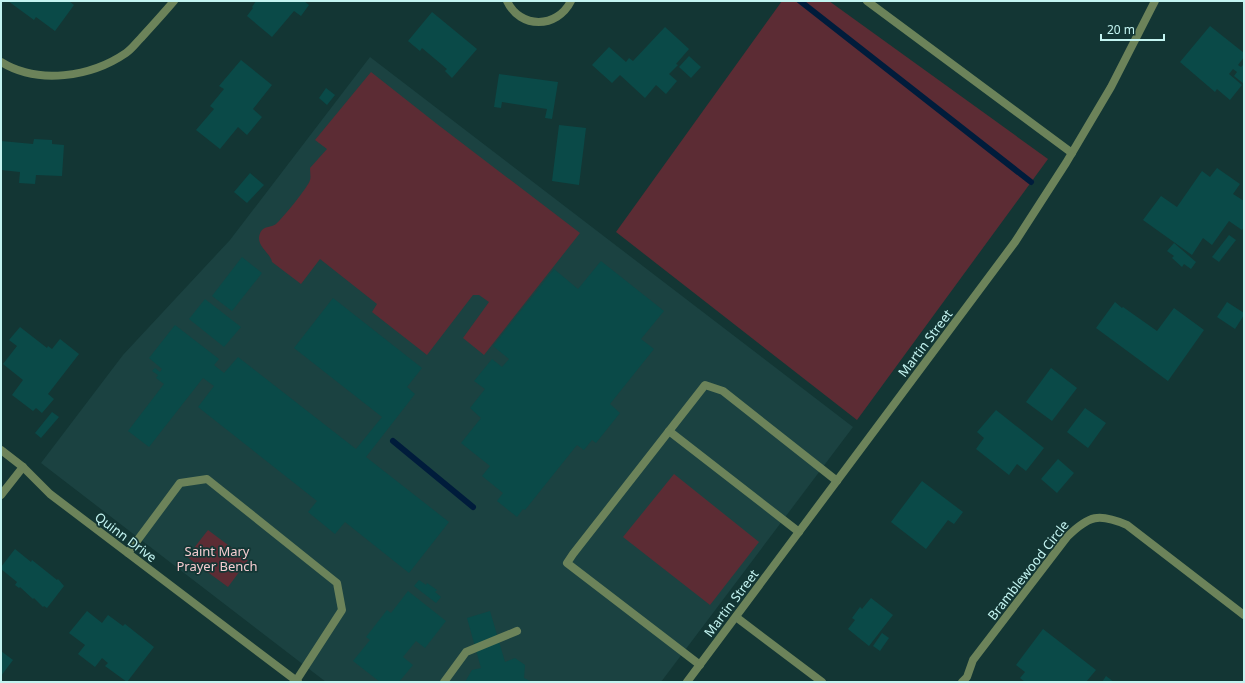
<svg xmlns="http://www.w3.org/2000/svg" width="1245" height="683" viewBox="0 0 1245 683" font-family="'Noto Sans',sans-serif">
	<rect width="100%" height="100%" fill="#133634"/>
	<!-- built -->
	<path fill="#1b4241" d="M370,57l483,370 -192,255h-335l-285,-219 82,-108 107,-115z"/>
	<!-- green -->
	<g fill="#5c2c34">
		<path d="M782,1h47l219,158 -191,261 -241,-188z"/>
		<path d="M371,72l66,52 143,109 -96,122 -21,-17 26,-36 -10,-7h-6l-46,60 -55,-43 5,-8 -57,-45 -19,25 -29,-22c-1,-8 -13,-14 -13,-24 0,-2 1,-6 3,-8 4,-4 10,-3 14,-6 6,-5 33,-38 34,-44 1,-3 0,-8 0,-12l17,-19 -12,-9z"/>
		<path d="M674,474l85,68 -49,63 -87,-68z"/>
		<path d="M208,530l40,30 -20,27 -41,-30z"/>
	</g>
	<g fill="none" stroke-linecap="round" stroke-linejoin="round">
		<!-- stream -->
		<g stroke="#001c3b" stroke-width="6">
			<path d="M800,1l231,181"/>
			<path d="M393,441l80,66"/>
		</g>
	</g>
	<!-- building -->
	<g fill="#0a4a48">
		<path d="M8,1h61l5,4 -19,26 -19,-14 -2,3z"/>
		<path d="M256,1h48l5,4 -8,11 -7,-5 -22,26 -25,-21 6,-8 -1,-1z"/>
		<path d="M432,12l45,37 -25,29 -7,-7 2,-2 -25,-21 -2,3 -12,-10z"/>
		<path d="M1210,26l34,27v4l-6,8 3,2 3,-3v20l-10,-8 3,-4 -4,-3 -4,5 13,11 -12,15 -13,-11 -2,3 -35,-30z"/>
		<path d="M665,27l24,22 -13,15 2,1 -9,9 8,7 -11,13 -10,-9 -11,13 -25,-23 -8,8 -20,-18 17,-18 17,15 3,-4 4,3z"/>
		<path d="M689,56l12,11 -10,11 -12,-11z"/>
		<path d="M241,60l31,25 -19,24 9,8 -15,18 -9,-8 -18,22 -24,-19 18,-21 -4,-3 14,-17 -5,-3z"/>
		<path d="M499,74l59,8 -6,37 -7,-1 2,-9 -45,-7 -1,6 -7,-1z"/>
		<path d="M326,88l9,7 -8,10 -8,-7z"/>
		<path d="M559,125l27,3 -7,57 -27,-4z"/>
		<path d="M34,139l18,1v4l12,1 -2,31 -26,-1 -1,9 -16,-1 1,-11 -19,-2v-29l32,3z"/>
		<path d="M1217,168l23,16 -7,10 11,7v26l-2,3 -13,-9 -17,24 -9,-7 -11,17 -49,-35 18,-24 16,11 25,-36 8,6z"/>
		<path d="M250,173l14,12 -17,18 -13,-11z"/>
		<path d="M1229,235l7,5 -17,22 -7,-5z"/>
		<path d="M1174,243l22,19 -5,7 -7,-5 -2,3 -10,-9 2,-2 -7,-5z"/>
		<path d="M242,257l20,16 -30,38 -20,-15z"/>
		<path d="M601,261l63,50 -23,28 13,10 -44,55 10,9 -24,30 -4,-3 -8,10 -7,-5 -52,65 -2,-1 -6,8 -20,-16 6,-8 -21,-17 8,-10 -29,-23 20,-25 -11,-10 15,-19 -11,-8 18,-22 10,8 7,-8 -16,-13 61,-77 24,20z"/>
		<path d="M333,298l89,70 -15,19 8,7 -49,63 83,65 -40,51 -64,-51 -10,12 -27,-22 9,-11 -119,-94 16,-21 -11,-8 -54,69 -21,-16 36,-47 -8,-6 2,-3 -6,-4 3,-3 5,4 2,-3 -13,-11 26,-33 44,34 -5,6 10,8 14,-16 118,92 26,-32 -88,-69z"/>
		<path d="M205,299l36,28 -17,20 -35,-28z"/>
		<path d="M1115,302l7,6 1,-1 34,24 17,-23 30,22 -36,51 -72,-53z"/>
		<path d="M1227,302l17,11v2l-9,14 -18,-12z"/>
		<path d="M20,327l27,21 1,-2 4,3 8,-10 19,15 -31,40 6,5 -12,14 -6,-5 -3,3 -21,-16 11,-15 -20,-16 14,-18 -8,-6z"/>
		<path d="M1051,368l26,20 -25,33 -26,-19z"/>
		<path d="M1085,408l21,15 -18,25 -21,-16z"/>
		<path d="M996,410l48,38 -18,23 -9,-7 -8,11 -33,-26 8,-11 -7,-6z"/>
		<path d="M52,412l7,5 -18,21 -6,-5z"/>
		<path d="M1058,459l16,14 -17,20 -16,-14z"/>
		<path d="M922,481l41,31 -9,12 -6,-4 -22,29 -35,-27z"/>
		<path d="M15,549l16,13 1,-2 25,20 1,-1 6,7 -17,22 -3,-2 -1,1 -9,-9 -1,1 -13,-12 -1,1 -4,-3 2,-3 -16,-13v-2z"/>
		<path d="M419,580l7,5 1,-2 10,7 -2,2 6,5 -5,6 -22,-17z"/>
		<path d="M408,591l38,30 -21,27 -9,-7 -13,16 10,8 -14,17h-19l-27,-21 17,-21 -4,-3 21,-27 4,3z"/>
		<path d="M871,598l22,17 -24,31 -21,-17 7,-9 -3,-2 8,-11 2,2z"/>
		<path d="M87,611l15,12 6,-8 15,11 2,-2 29,23 -27,35 -22,-16 3,-3 -6,-5 -7,9 -17,-13 7,-9 -16,-12z"/>
		<path d="M490,611l15,51 10,-4 10,7 -1,13 8,4h-67l7,-12 9,-2 -14,-50z"/>
		<path d="M1043,629l53,41 -10,12h-61l-5,-4 5,-6 -9,-7z"/>
		<path d="M882,633l7,5 -9,13 -7,-5z"/>
		<path d="M1,651l12,9 -12,16z"/>
		<path d="M1106,676l8,6h-12z"/>
	</g>
	<g fill="none" stroke-linecap="round" stroke-linejoin="round">
		<!-- service -->
		<g stroke="#6c835a" stroke-width="8">
			<path d="M867,1l205,152"/>
			<path d="M669,431l130,101"/>
			<path d="M700,665l-133,-102 6,-9 132,-169 18,6 114,90"/>
		</g>
		<!-- minor -->
		<g stroke="#6c835a" stroke-width="8">
			<path d="M507,1c13,28 50,28 64,0"/>
			<path d="M1,62c37,23 90,15 125,-9 6,-4 10,-10 15,-15 11,-12 22,-24 33,-37"/>
			<path d="M1,450l22,17 27,27 248,188"/>
			<path d="M1,495l22,-28"/>
			<path d="M128,553l52,-70 27,-4 130,104 5,27 -46,71"/>
			<path d="M736,617l86,65"/>
			<path d="M444,682l22,-30 51,-21"/>
			<path d="M962,682l5,-5 6,-17 94,-123c22,-22 32,-24 60,-12l117,90"/>
		</g>
		<!-- tertiary -->
		<path stroke="#6c835a" stroke-width="8" d="M687,682l328,-440 51,-79 45,-76 44,-86"/>
	</g>
	<g text-anchor="middle" dominant-baseline="central" stroke-width="3.5" stroke-linejoin="round" paint-order="stroke">
		<!-- street labels -->
		<g font-size="13" fill="#c3f4f1" stroke="#133634">
			<text transform="translate(925 343) rotate(-53)">Martin Street</text>
			<text transform="translate(126 537) rotate(37)">Quinn Drive</text>
			<text transform="translate(1028 570) rotate(-52)">Bramblewood Circle</text>
			<text transform="translate(731 603) rotate(-53)">Martin Street</text>
		</g>
		<!-- park labels -->
		<g font-size="13" fill="#f5ccd0" stroke="#133634">
			<text x="217" y="551">Saint Mary<tspan x="217" dy="15">Prayer Bench</tspan></text>
		</g>
	</g>
	<!-- border -->
	<rect width="1245" height="683" fill="none" stroke="#c3f4f1" stroke-width="4"/>
	<!-- scale -->
	<path d="M1101 34v6h63v-6" fill="none" stroke="#c3f4f1" stroke-width="2"/>
	<text x="1107" y="34" font-size="12" fill="#c3f4f1" stroke="#133634" stroke-width="3" paint-order="stroke">20 m</text>
</svg>
